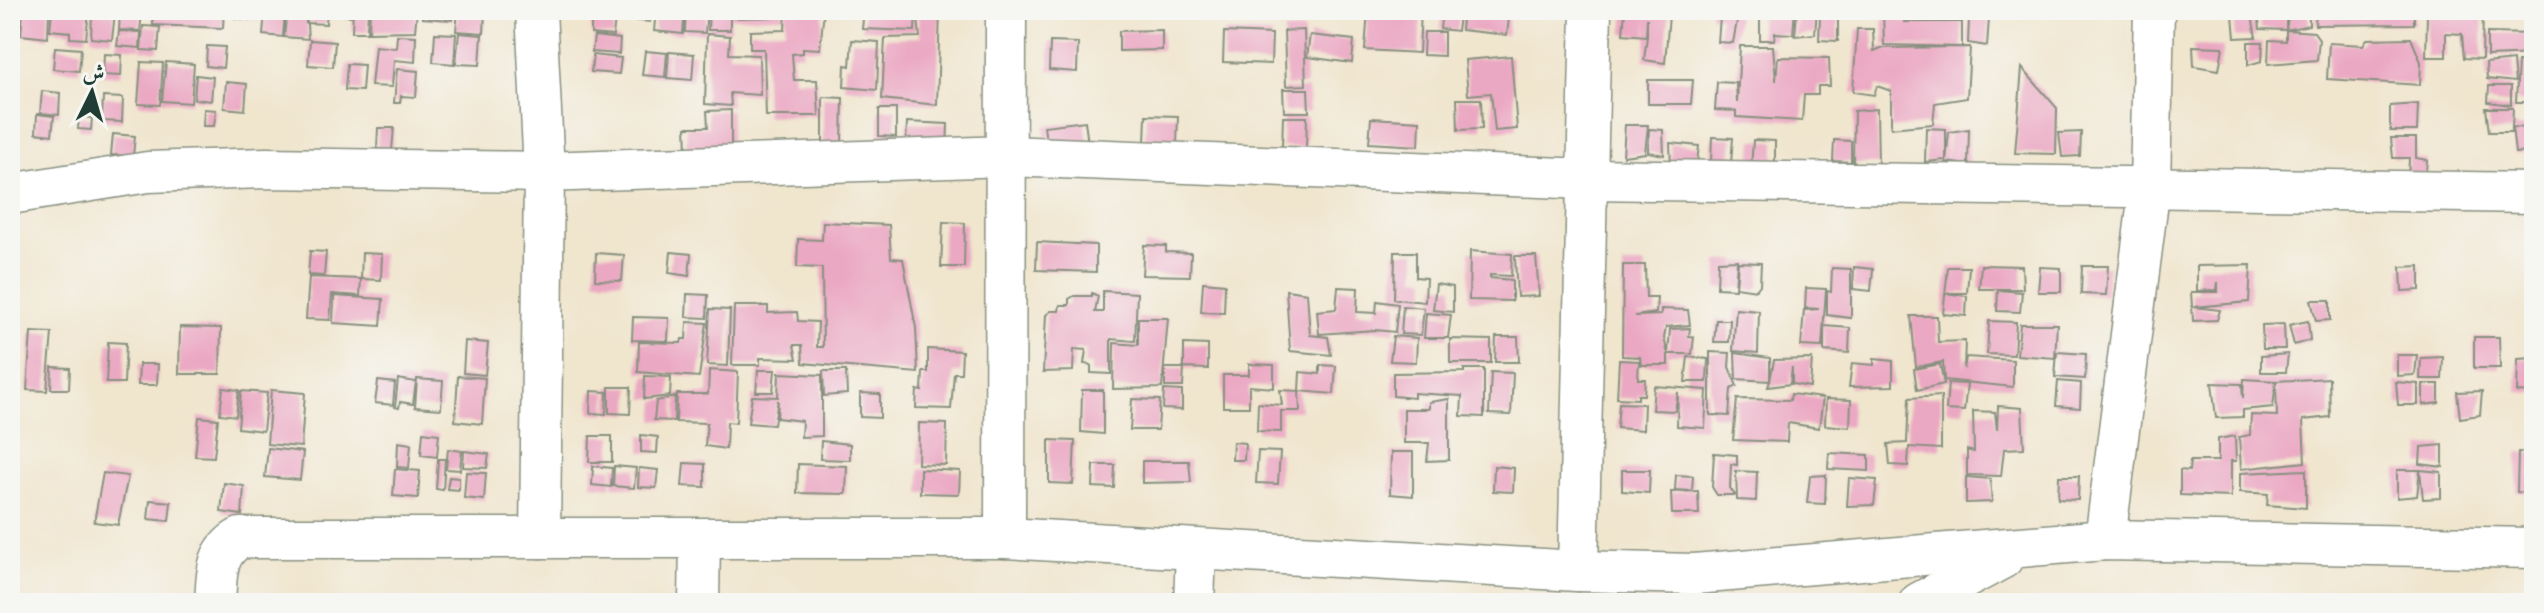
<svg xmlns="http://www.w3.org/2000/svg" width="2544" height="613" viewBox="0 0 2544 613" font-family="'IM FELL DW Pica',Amiri,serif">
	<rect width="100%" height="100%" fill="#f6f6f2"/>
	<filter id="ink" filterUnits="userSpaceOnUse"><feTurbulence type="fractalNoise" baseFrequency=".0125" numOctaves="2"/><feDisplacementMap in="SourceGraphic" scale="16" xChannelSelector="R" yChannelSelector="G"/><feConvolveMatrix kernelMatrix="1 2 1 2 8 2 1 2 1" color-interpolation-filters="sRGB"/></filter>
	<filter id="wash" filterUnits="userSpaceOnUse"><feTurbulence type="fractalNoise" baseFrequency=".006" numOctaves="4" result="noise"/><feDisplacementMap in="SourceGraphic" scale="32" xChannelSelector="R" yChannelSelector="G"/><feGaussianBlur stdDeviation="1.8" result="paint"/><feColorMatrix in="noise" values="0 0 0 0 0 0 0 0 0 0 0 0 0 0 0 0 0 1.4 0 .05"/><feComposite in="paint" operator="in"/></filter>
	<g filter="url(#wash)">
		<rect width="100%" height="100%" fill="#f0e5cd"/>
		<g id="blocks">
			<!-- building -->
			<g fill="#eba8c3">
				<path d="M10,10h11l-3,26h-8z"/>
				<path d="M23,10l26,2 -1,26 -27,-3z"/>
				<path d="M52,10h37l-3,29 -16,-1v-6l-20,-2z"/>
				<path d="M153,10h71l-1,18 -70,-3z"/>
				<path d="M235,10h25l-1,10 -24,-2z"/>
				<path d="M265,10h20l-2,27 -20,-2z"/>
				<path d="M287,10h19l2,29 -24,-2z"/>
				<path d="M307,10h20l-1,14 -20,-1z"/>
				<path d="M328,10h23v6l-23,-2z"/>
				<path d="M353,10h15l-1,22h-15z"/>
				<path d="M370,10h47l-2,21 -46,1z"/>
				<path d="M422,10h31l-1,10 -30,-2z"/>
				<path d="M631,10h20l-1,12 -20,-2z"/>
				<path d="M656,10h29l-2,24 -29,-3z"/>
				<path d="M686,10h21l-2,23 -20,-1z"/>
				<path d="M709,10h74v7l-53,1v12h-22z"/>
				<path d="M786,10h38l-4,39 -17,-1v5l-11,1 2,26h23l2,36h-53l-2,-67h-14v-18l35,-1z"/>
				<path d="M864,10h52l-1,21 -53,-2z"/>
				<path d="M917,10h23l-3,95 -55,-6 3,-61 35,-1z"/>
				<path d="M1281,10h75v7z"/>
				<path d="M1368,10h53l-2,43 -54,-3z"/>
				<path d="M1442,10h18l-3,21 -17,-2z"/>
				<path d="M1463,10h47l-3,25 -46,-5z"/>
				<path d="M1710,10h29l-6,33 -15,-1 2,-25 -10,-1z"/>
				<path d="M1773,10h22l-2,24 -18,-1 -1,7h-14v-22l13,-1z"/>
				<path d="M1797,10h20l-2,24 -20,2z"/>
				<path d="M1883,10h22l-1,12h58v25l-78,-2z"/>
				<path d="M2258,10h28v20l3,-20h20v15l-23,5 28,2 5,7 -2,21 -49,4 1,-24 17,1v-11l-26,-1z"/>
				<path d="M2316,10h98v14l-99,1z"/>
				<path d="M2435,10h48l-1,49 -18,-1 -2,-24 -16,-1v24h-20l1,-44z"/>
				<path d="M120,11l22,2 -2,18 -21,-1z"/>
				<path d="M458,11l27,1 -1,21 -28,-2z"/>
				<path d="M1625,11l44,4 -4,48 -21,-3 3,-24v-18l-1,18 -23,-2z"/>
				<path d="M92,12l23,1 -3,27 -21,-2z"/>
				<path d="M1838,15v26l-19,-1 1,-24z"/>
				<path d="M2233,15l19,1 4,21 -21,1z"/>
				<path d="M591,18l24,1 -2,17 -22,-2z"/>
				<path d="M1989,18l-2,28 -19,-3 1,-24z"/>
				<path d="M143,26l17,1 -2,24 -17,-1z"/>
				<path d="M1857,29h16l1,22 7,-3 89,-1 -3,51 -32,5 -2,21 -42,4v-37l-14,-5 -3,9 -21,-3z"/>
				<path d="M1162,30v20l-43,1v-20z"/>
				<path d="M1304,30l2,55 -20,1 -2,-55z"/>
				<path d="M119,31l22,1 -1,16 -23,-2z"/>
				<path d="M1224,32l48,2 -1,30 -48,-2z"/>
				<path d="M1424,32h20v24l-21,-1z"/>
				<path d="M435,33l21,1 -2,30 -21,-2z"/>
				<path d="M459,33l23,2 -2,30 -24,-1z"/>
				<path d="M2487,33l47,1v20l-47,2z"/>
				<path d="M707,34l23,2 -1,18 30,1 1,40 -30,-2 1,13 -26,-2z"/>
				<path d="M397,35l19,1 -1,26 -21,-2 -2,27 -21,-1 4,-40 21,2z"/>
				<path d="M1310,35l44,5 -2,23 -45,-6z"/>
				<path d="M594,36l26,3 -1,15 -27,-2z"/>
				<path d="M2411,38l10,24 -1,23 -93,-6 2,-36 34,2 4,-6z"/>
				<path d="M310,40l25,2 -2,25 -25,-2z"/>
				<path d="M852,40l27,2 -2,48 -33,-3 1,-22 5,1z"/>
				<path d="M1050,42l28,1 -1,29 -28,-2z"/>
				<path d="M2248,42h15l-1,19 -14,4z"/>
				<path d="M207,46l18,1 -2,21 -17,-2z"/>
				<path d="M1740,46h33l3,35 2,-24 51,1 1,28h-12v9h-14l-2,26 -66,-4v-6l-21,-1 2,-28 19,1 1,20z"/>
				<path d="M2193,46l30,1 -4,23 -25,-4z"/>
				<path d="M55,47l26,2 -2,22 -26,-2z"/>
				<path d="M645,51l22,2 -2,24 -23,-2z"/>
				<path d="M669,52l25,2 -2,26 -25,-2z"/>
				<path d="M104,54l18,1 -1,21 -18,-1z"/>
				<path d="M593,55l28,3 -2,16 -28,-2z"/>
				<path d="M1511,56l6,73 -22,2 -4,-38 -23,2 -3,-35z"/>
				<path d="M2513,60l2,22 -28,-3 -1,-16z"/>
				<path d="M141,62l22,1 -3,42 -22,-1z"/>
				<path d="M166,62l28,2 -3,39 -29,-2z"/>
				<path d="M2518,62l16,1v39h-18z"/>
				<path d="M347,64l17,1 -2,26 -17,-1z"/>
				<path d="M2022,68l35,40 -1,46 -41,-1z"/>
				<path d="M397,69l21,2 -2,26 -15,-1 -1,7h-6z"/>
				<path d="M196,75l17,2 -2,24 -17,-2z"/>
				<path d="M1648,80h45l-2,24h-43z"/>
				<path d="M226,82l21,2 -2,26 -21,-2z"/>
				<path d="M2489,86h22v19l-23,-3z"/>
				<path d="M1283,89h25l1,23h-25z"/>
				<path d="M42,91l18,2 -1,22 -19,-2z"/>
				<path d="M103,97l20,1 -1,24 -20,-1z"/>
				<path d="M823,97l20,1 -1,48h-19z"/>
				<path d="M1457,99h24l1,30 -24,1z"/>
				<path d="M2418,104l-1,27h-27v-25z"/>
				<path d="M2486,108h27l-1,19 22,1v24l-19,1 -3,-26 -1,5h-22z"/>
				<path d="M204,109l12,1 -2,16h-11z"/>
				<path d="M879,109h17v28l-17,-1z"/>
				<path d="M1877,109l1,55h-25l1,-53z"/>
				<path d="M731,110v38l-44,1 -1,-22h22l-1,-16z"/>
				<path d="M37,114l17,2 -2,19 -16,-2z"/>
				<path d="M1146,115l32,1 -1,29 -32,-2z"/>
				<path d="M79,117l13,1 -1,12 -13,-1z"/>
				<path d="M1283,117h24l-1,30h-24z"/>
				<path d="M1371,118l49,3 -1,25 -50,-3z"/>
				<path d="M1085,121l3,23 -41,5 -3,-23z"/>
				<path d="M907,122l41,2 -1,25 -41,-2z"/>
				<path d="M1625,125h23l-3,28 -22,3z"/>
				<path d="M378,128h16l-2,22 -15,-1z"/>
				<path d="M1926,128l20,1v31l-21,2z"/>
				<path d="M1649,129l14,1 1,25 -16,-3z"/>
				<path d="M1969,129l-1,36 -22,-3 3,-30z"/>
				<path d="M2081,132l-1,24 -18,1 -3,-24z"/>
				<path d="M113,134l22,2 -2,20 -22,-1z"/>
				<path d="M1712,137l21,1 -2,25 -20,-2z"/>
				<path d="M2391,138h25v20l11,2 -2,22h-17l1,-24h-16z"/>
				<path d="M1753,140l22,1v27h-24z"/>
				<path d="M1834,140l17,1v21l-18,-1z"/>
				<path d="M1670,143l29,3 -2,16 -26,6z"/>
				<path d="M823,222l66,3 2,33 12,1 13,69 2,45 -115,-10 -1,-18h-8l3,14 -37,-1v7h-28l2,-59h34v7l29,-1 1,9 20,1 -1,25h6l-1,-79 -25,-1 1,-28 24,1z"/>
				<path d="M943,222l22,1 -1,44h-23z"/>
				<path d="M1037,242l59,3v27l-60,-2z"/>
				<path d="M1144,245l22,1v6l25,1 -1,23 -48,-1z"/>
				<path d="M310,251l16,1 -2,24 -16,-1z"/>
				<path d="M1470,251l42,3 -1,22 -21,-1v3l22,2v21l-43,-1z"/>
				<path d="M671,252l20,2 -2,22 -20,-3z"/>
				<path d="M1395,252h21v25l10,1 -1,24 -31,-3z"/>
				<path d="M362,253l20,1 -1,26 -20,-1z"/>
				<path d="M596,253l28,2 -2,26 -27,-1z"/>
				<path d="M1515,256h21l3,40 -22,1z"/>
				<path d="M1737,260l-2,29 -18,-1 1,-27z"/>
				<path d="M1738,262l23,1 -1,22 -4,5 -20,-3z"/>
				<path d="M1623,265h22l1,32h11l-1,16 -21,3 26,-1v-6l27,1 2,15 -24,2 -2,11 4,16 2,-25 20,-1 -1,8 5,1 -2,17h-24v11h-27l-1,-8 -18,-1z"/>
				<path d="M1981,265l41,1 1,23h-44z"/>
				<path d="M2251,265l-2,37 -55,5 26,3 -3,10 -24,1 -2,-29h27v-10l-1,8 -20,1v-25z"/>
				<path d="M2082,266h26l-2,29 -25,-1z"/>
				<path d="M2420,266v24l-18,1 -1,-24z"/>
				<path d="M1854,267l19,2 -2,22 -18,-2z"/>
				<path d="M1948,267h21l-2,26h-22l22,3 -1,20 -23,-2z"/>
				<path d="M2040,267l21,1v24h-23z"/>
				<path d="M1832,268l19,1v49l-24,-3v-24l4,1z"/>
				<path d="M309,277l52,2 -1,17 -28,-2 -2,26 -24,-1z"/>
				<path d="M1203,282l22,2 -1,29 -23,-1z"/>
				<path d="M1436,284l17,3v25l-20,-2z"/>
				<path d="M1338,287l20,1 -1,24 19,1 1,-12 21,3 -3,28 -20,-2 -56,4 -2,-23 19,-2z"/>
				<path d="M1806,288l20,1 -4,58 -21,-1 3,-36 15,-1 -14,-1z"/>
				<path d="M1286,290l21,3 3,42 18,2 3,18 -41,-4z"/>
				<path d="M1998,290l24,2 -2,20 -23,-1z"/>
				<path d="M1103,291l34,2 -2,48 -24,-2v35l-20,-1v-8l-7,-1 2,-14 -12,-1 -1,22 -30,1 3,-57 5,-4h8l1,-6h9v-6l5,-3h18v-3l6,3 -3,16h8z"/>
				<path d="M687,294l21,1 -1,23 -21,-1z"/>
				<path d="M334,296l49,3 -2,27 -48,-3z"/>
				<path d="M2311,300h19v20l-14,1z"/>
				<path d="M1403,306l21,2 -3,27 -20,-1z"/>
				<path d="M710,309l20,1 -2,56 -21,-1z"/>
				<path d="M1736,309l23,2 -1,42 -25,-2z"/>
				<path d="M1426,313l25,2 -3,23h-24z"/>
				<path d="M1911,316h26l1,26 27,-1 -1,28 2,-12 47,3v27l-69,-7 -1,-18 -27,5z"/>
				<path d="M633,317l36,1 -1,23 -36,-1z"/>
				<path d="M1138,318h30l-6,70 -49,1 1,-46 24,2z"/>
				<path d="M1716,320h14l-1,22h-15z"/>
				<path d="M1989,321l27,1 -2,33 -27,-1z"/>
				<path d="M2308,321l2,19 -16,5 -5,-20z"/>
				<path d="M687,322l20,1 -8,54 -61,-5 1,-30 42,1 1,-4h4z"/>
				<path d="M2020,324h37l-2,34 -38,-3z"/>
				<path d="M2284,324l1,25h-22l-1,-24z"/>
				<path d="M1824,326l26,2 -1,25 -25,-2z"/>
				<path d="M180,327l41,1 -1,46h-41z"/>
				<path d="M31,332l21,1 -5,58 -20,-1z"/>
				<path d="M1393,336l24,2 -1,24 -26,-1z"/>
				<path d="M1496,337h22l1,25h-24z"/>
				<path d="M2474,337h25l1,31h-26z"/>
				<path d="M1450,339l41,1v23h-41z"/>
				<path d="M465,341l23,2 -3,32 -22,-2z"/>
				<path d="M108,342l18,1 -2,40h-18z"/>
				<path d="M1184,344l24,1v24l-24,-1 -1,19h-18v-19h19z"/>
				<path d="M928,349l34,2 -1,22h-7l-3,36 -35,-1 1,-18 5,1 1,-19h5z"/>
				<path d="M1710,352l20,1 -1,14 8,19 -6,3 -2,27 -19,-1z"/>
				<path d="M2057,352l29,2 -1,25 -30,-2z"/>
				<path d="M1735,353l35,5v23l4,-21 38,-1 -2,28 -18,-3v-17l-2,17 -22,3 2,-6 -34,-2z"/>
				<path d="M2288,354l-2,18h-25v-16z"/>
				<path d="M2397,355h20l-2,20 -18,1z"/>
				<path d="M1688,357l20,2 -1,23h-22z"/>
				<path d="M2443,357l-1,22h-22l1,-21z"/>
				<path d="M2534,358v35l-17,-1 1,-33z"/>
				<path d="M1874,359l19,2v25l-44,1 3,-24 22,2z"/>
				<path d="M1619,360l20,1 -1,18h7l-1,16h-6v4l-21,-1z"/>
				<path d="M139,364h19l-1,21h-19z"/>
				<path d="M1249,364l25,1v23l-25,-2v21h-26v-32h26z"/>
				<path d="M1940,364l4,20 -27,6 -3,-21z"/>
				<path d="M1320,365l16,1 -2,28 -35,-3 1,20h-19v21l-24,-1 1,-28 24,2 -2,-15 19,1 1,-19 20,2z"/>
				<path d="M52,367l18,1 -1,21h-18z"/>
				<path d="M1464,369h20v48l-23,-1 1,-20 -48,-3v5l-21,-2v-23l71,-1z"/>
				<path d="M709,370l29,2 -2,51 -9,-1 -1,27 -21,-3 2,-23 -31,-1 1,-28h31z"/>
				<path d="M758,370h17l-2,22h-17z"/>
				<path d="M823,371h23l1,23 -23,2z"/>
				<path d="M1491,372l22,1 -2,42 -22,-1z"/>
				<path d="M779,373l43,2v61l-21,1 1,-16 -25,-3 1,-18 -4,25 -26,-2 4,-27 26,1z"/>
				<path d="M458,376l27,2 -3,46 -27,-3z"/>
				<path d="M645,376l26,1 -1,19 -26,3z"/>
				<path d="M2329,378l1,39 -27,3 2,42 -64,7 -2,-32 11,-2 1,-20 26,1 -1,-35z"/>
				<path d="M398,379l18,3 -3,22 -13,-2 -1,6 -4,-1z"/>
				<path d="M417,379l26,2 -2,28 -26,-2z"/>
				<path d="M2244,379l32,2 -3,26 -30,3v7l-27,1 -4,-35 30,1 1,14z"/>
				<path d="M378,381l17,2 -2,22 -18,-2z"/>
				<path d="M2058,381l23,2 -1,25 -24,-2z"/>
				<path d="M2396,382l22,2v21h-20z"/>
				<path d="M1948,383l19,1 -3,27 -18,-1z"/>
				<path d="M2423,384h16v19l-16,2z"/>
				<path d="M1654,386l53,4 -2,38 -28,-2 1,-34 -3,19 -23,-1z"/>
				<path d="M609,387h22l-1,27 -21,-1z"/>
				<path d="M223,388l16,2 -3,26 -16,-2z"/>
				<path d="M271,390l34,3 -4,54 -34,-3z"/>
				<path d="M1082,390h21v44l-22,-2z"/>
				<path d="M1164,390l18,1v19l-19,-1z"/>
				<path d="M241,391l26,2 -4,38 -25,-3z"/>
				<path d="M591,391l16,1 -1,22 -16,-1z"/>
				<path d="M2482,391l-2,24 -20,3 -3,-26z"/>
				<path d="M860,393l20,1v24l-20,-1z"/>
				<path d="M1791,394l32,4 -4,30 -31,-5 -1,19 -54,-2 4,-41 53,1z"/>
				<path d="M1941,396v53l-32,-2 -1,19 -18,-1 -2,-21 19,-1 2,-45z"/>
				<path d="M675,397l-1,24 -20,-1 2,-19z"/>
				<path d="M1132,399l28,1 -2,30h-28z"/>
				<path d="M1449,399v61l-22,1 2,-18h-25v-34h25v-7z"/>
				<path d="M1826,399l25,1 -1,27 -25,-2z"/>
				<path d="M1619,403l25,1 -1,26 -26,-2z"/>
				<path d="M1998,406l24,2 2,40 -20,1 -3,27 -34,-1v-25l7,2 -1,-41 22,1 2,18z"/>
				<path d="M199,417l19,2 -4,38 -19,-1z"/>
				<path d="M919,423l28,1 -1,41 -28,-1z"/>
				<path d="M423,432l16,2 -2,23 -16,-2z"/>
				<path d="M641,435l17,2 -1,16 -16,-1z"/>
				<path d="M590,436h22v26h-23z"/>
				<path d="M2235,436l1,25h-5v36l-51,-2v-25l9,1 1,-10h28v-22z"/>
				<path d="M1049,440l26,1 -2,43 -24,-1z"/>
				<path d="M821,441l29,3v16l-30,-1z"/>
				<path d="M398,442l13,2 -2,24 -12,-1z"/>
				<path d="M1233,442l12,1 -1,17h-12z"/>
				<path d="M2443,445v22l-23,-3 1,-17z"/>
				<path d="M268,448l35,4 -3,28 -35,-3z"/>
				<path d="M448,449l14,2 -2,19 -14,-1z"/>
				<path d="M464,451l25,3 -2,14 -24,-1z"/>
				<path d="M1258,451l22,1 -2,32 -22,-1z"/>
				<path d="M1391,452h22v44l-23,-2z"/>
				<path d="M2518,452l16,1v41l-17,-2z"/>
				<path d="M1714,453l23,2v10l-6,-1 -1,24 5,7h-18l-5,-8z"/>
				<path d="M1829,453l40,2v16l-41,-2z"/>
				<path d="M438,459h7l-2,31 -7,-1z"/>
				<path d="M1142,461h47l2,21 -49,1z"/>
				<path d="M684,463l21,1v23l-23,-1z"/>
				<path d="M798,464l49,2 -1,28 -49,-1z"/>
				<path d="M1094,465h21l-1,23 -21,-1z"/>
				<path d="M593,466l19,2 -1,19 -19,-2z"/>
				<path d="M614,466l22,2 -2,20 -21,-2z"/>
				<path d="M1494,466l20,2 -1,24 -20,-1z"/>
				<path d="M639,468l19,2 -2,18 -18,-1z"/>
				<path d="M395,469l25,2 -2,27 -25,-2z"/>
				<path d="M920,469l40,2 -1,23 -39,-1z"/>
				<path d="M1622,470h28l-1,23 -27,-2z"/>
				<path d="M2306,470v38l-39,-3 1,-11 -28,-2v-19z"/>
				<path d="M2397,470h23l-3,26 -20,2z"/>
				<path d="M2420,470l21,2v26l-18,1z"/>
				<path d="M1736,471l21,1 -1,29 -19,-1z"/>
				<path d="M466,472l20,1 -2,27 -20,-2z"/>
				<path d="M103,473l25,3 -10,49 -24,-3z"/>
				<path d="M1676,475l17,1 -1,15 -17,-1z"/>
				<path d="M1826,475l-1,29 -18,-1 3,-27z"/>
				<path d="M2059,476h20l-1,24 -20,-1z"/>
				<path d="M449,477l10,1v12l-12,-1z"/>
				<path d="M1966,477l24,2 2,23 -26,1z"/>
				<path d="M1849,478l28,2 -3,25 -27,1z"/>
				<path d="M224,483l20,3 -2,29 -21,-3z"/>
				<path d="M1698,491l1,23h-27l-1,-22z"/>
				<path d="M150,500l21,2 -2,19 -21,-2z"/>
			</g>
		</g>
	</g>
	<g filter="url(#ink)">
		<use href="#blocks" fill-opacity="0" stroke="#889180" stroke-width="2"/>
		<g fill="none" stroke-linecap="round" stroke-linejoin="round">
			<!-- minor casing -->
			<g stroke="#889180" stroke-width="43">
				<g id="minor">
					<path d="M536,10l8,162 -4,366"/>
					<path d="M10,194l138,-22 118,-4 278,4 462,-16 583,23 945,14"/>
					<path d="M1005,538l1,-528"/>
					<path d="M2105,540l45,-355 4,-175"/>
					<path d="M1578,571l13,-561"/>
					<path d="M215,603c2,-27 -1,-50 25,-65h765l573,33 116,3 411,-34 429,8"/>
					<path d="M699,603l1,-64"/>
					<path d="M1194,603l2,-53"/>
					<path d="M1919,603l84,-45"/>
				</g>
			</g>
			<!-- minor -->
			<use href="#minor" stroke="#fff" stroke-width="40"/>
		</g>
	</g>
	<!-- margin -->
	<rect width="2544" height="613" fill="none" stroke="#f6f6f2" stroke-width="40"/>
	<!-- north arrow -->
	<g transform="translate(92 92) rotate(5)" stroke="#f6f6f2" stroke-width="6" paint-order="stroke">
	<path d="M0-6L14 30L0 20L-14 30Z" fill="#1f3d34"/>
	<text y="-12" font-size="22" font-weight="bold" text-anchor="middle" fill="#1f3d34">ش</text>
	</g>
</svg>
